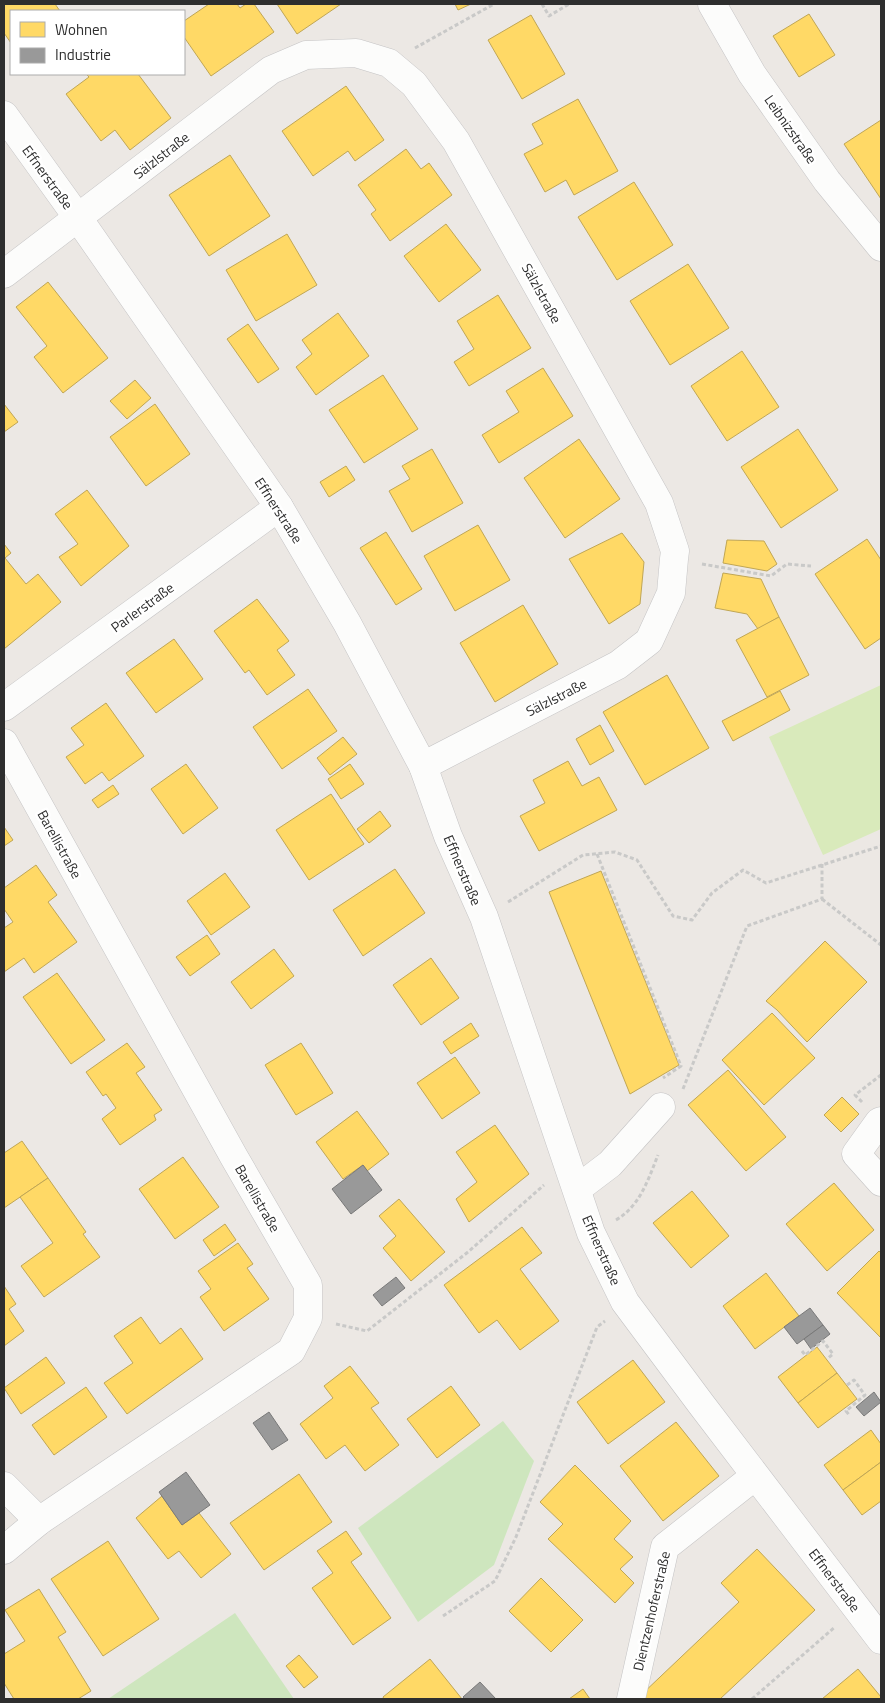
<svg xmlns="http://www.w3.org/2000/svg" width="885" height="1703" viewBox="0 0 885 1703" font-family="'Titillium Web',sans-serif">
	<rect width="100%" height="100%" fill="#ece8e4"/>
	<!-- green -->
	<g fill="#cee6be">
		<path d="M503,1421l31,40 -40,104 -76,57 -60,-94z"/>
		<path d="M235,1613l59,86h-186z"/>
	</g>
	<!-- pitch -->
	<path fill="#d9eabb" d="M881,685v144l-58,26 -54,-118z"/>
	<!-- homes -->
	<g fill="#ffd966" stroke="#c0a655">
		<path d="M4,4h51l5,7h-49v32l-7,-10z"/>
		<path d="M209,4h28l3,4 6,-4h8l20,28 -63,44 -27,-39v-16z"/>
		<path d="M277,4h64l-44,30z"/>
		<path d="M455,4h16l-13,6z"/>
		<path d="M809,14l26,41 -36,22 -26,-41z"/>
		<path d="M531,15l34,59 -43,25 -34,-59z"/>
		<path d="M86,74h52l33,44 -41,32 -15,-20 -14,11 -35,-47 23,-17z"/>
		<path d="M346,86l38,54 -29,21 -7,-10 -35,25 -31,-45z"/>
		<path d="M578,99l40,72 -44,24 -8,-15 -21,12 -21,-38 19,-10 -11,-20z"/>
		<path d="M881,120v79l-37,-55z"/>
		<path d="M406,149l15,20 8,-6 23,32 -62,46 -19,-27 5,-4 -18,-25z"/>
		<path d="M230,155l40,61 -61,40 -40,-61z"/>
		<path d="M634,182l39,63 -56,35 -39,-63z"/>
		<path d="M446,224l35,46 -42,32 -35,-46z"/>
		<path d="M287,234l30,51 -61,36 -30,-51z"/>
		<path d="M688,264l41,64 -59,37 -40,-64z"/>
		<path d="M48,282l60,76 -45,35 -29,-36 13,-11 -31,-39z"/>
		<path d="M498,295l33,53 -62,38 -15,-24 20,-13 -17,-28z"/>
		<path d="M338,313l31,43 -53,39 -20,-28 16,-13 -10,-14z"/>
		<path d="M248,324l31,45 -21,14 -31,-44z"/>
		<path d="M742,351l37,56 -52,34 -36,-55z"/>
		<path d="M543,368l30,48 -74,47 -17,-28 37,-23 -13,-21z"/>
		<path d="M383,375l35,54 -54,34 -35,-53z"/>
		<path d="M135,380l16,18 -24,21 -17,-18z"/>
		<path d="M4,404l14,18 -14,10z"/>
		<path d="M155,404l35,50 -44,32 -36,-49z"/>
		<path d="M798,429l40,61 -57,38 -40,-61z"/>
		<path d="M579,439l41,60 -55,39 -41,-60z"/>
		<path d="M432,449l31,54 -51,29 -23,-41 21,-12 -8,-13z"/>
		<path d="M346,466l9,14 -26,17 -9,-15z"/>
		<path d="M87,490l42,56 -48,40 -22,-29 19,-13 -23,-30z"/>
		<path d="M478,525l32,55 -55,31 -31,-55z"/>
		<path d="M386,532l36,57 -26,16 -36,-57z"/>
		<path d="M622,533l22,29 -4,42 -31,20 -40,-65z"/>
		<path d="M867,539l14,21v78l-16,11 -50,-75z"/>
		<path d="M727,540l37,1 13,23 -10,7 -44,-8z"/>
		<path d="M4,544l7,9 -6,5 21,26 12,-10 23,28 -57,47z"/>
		<path d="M723,573l38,6 18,38 -21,12 -11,-15 -32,-6z"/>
		<path d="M257,599l32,42 -12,9 18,25 -28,20 -18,-25 -4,3 -31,-42z"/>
		<path d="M523,605l35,59 -63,38 -35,-59z"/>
		<path d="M779,617l30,58 -42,22 -31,-57z"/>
		<path d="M174,639l29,40 -47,34 -30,-40z"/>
		<path d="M667,675l42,73 -64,37 -42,-73z"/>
		<path d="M308,689l29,42 -55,38 -29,-42z"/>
		<path d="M780,691l10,19 -57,31 -11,-20z"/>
		<path d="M106,703l38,53 -35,25 -7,-9 -17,12 -19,-27 18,-12 -13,-17z"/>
		<path d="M600,725l14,26 -24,14 -14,-26z"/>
		<path d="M343,737l14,17 -27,21 -13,-17z"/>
		<path d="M568,761l14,25 17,-9 18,33 -78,41 -19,-35 25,-13 -12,-23z"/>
		<path d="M186,764l32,44 -35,26 -32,-45z"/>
		<path d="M350,764l14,20 -23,15 -13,-20z"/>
		<path d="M113,785l6,9 -21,14 -6,-8z"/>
		<path d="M331,794l33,50 -55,36 -33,-50z"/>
		<path d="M380,811l11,15 -22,17 -12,-14z"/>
		<path d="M4,827l9,13 -9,6z"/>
		<path d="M36,865l21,30 -9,7 29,40 -43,31 -10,-15 -20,14v-44l9,-6 -9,-13v-21z"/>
		<path d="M395,869l30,44 -62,43 -30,-46z"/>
		<path d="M601,871l78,194 -49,29 -81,-202z"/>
		<path d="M225,873l25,34 -39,28 -24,-34z"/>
		<path d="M207,935l13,19 -30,22 -14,-19z"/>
		<path d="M825,941l42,41 -60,60 -30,-32 -11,-9z"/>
		<path d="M274,949l20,27 -43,33 -20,-27z"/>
		<path d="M431,958l28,40 -38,27 -28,-40z"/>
		<path d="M57,973l48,67 -34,24 -48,-67z"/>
		<path d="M772,1013l43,45 -51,47 -42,-45z"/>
		<path d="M471,1023l8,13 -28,18 -8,-12z"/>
		<path d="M127,1043l18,24 -9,6 26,37 -8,5 2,5 -36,25 -18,-26 14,-11 -10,-14 -3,2 -17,-24z"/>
		<path d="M301,1043l32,50 -37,22 -31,-50z"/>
		<path d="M455,1057l25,36 -38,26 -25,-36z"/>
		<path d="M728,1070l58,67 -40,34 -58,-66z"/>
		<path d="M842,1097l17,17 -18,18 -17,-17z"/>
		<path d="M357,1111l32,43 -22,17 -4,-6 -20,14 -27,-37z"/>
		<path d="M495,1125l34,49 -60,48 -13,-23 21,-17 -21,-30z"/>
		<path d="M22,1141l26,37 -44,30v-55z"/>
		<path d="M183,1157l36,50 -44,32 -36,-50z"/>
		<path d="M48,1178l38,54 -3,2 17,23 -56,40 -23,-31 32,-23 -33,-46z"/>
		<path d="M834,1183l40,47 -47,41 -41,-47z"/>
		<path d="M692,1191l37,45 -38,32 -38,-45z"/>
		<path d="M399,1199l46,53 -34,29 -28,-33 13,-12 -17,-20z"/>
		<path d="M225,1224l11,16 -22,16 -11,-16z"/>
		<path d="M522,1227l20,26 -22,16 39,52 -39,29 -23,-30 -18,13 -35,-48z"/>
		<path d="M238,1243l15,21 -6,4 22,31 -45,32 -24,-34 11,-8 -13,-18z"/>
		<path d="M879,1251l2,2v85l-44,-45z"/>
		<path d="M766,1273l33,43 -44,33 -32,-43z"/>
		<path d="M4,1286l12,18 -7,5 15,22 -20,15z"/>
		<path d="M141,1317l19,27 21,-16 22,31 -76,55 -23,-31 29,-20 -19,-27z"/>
		<path d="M817,1347l20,26 -39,30 -20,-26z"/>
		<path d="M46,1357l19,26 -44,31 -17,-26z"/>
		<path d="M633,1360l32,42 -57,42 -31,-42z"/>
		<path d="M350,1366l29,37 -8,5 28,37 -34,26 -20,-26 -19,14 -26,-35 33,-26 -9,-12z"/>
		<path d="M837,1373l20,26 -39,29 -20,-25z"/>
		<path d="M451,1386l29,39 -43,33 -30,-39z"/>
		<path d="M86,1387l21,30 -53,38 -22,-30z"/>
		<path d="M676,1422l43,54 -56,45 -43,-55z"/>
		<path d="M871,1430l10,14v18l-38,28 -19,-25z"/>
		<path d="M881,1462v39l-19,14 -19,-25z"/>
		<path d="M575,1465l56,56 -17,18 19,18 -13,12 14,14 -19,20 -67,-64 15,-15 -23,-22z"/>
		<path d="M299,1474l33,48 -68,48 -34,-47z"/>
		<path d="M162,1496l20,29 17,-12 32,41 -30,24 -22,-27 -11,8 -32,-41z"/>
		<path d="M346,1531l16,23 -11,8 40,56 -38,27 -41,-57 21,-15 -16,-22z"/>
		<path d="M108,1541l51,78 -56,37 -52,-77z"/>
		<path d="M757,1549l58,61 -95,89h-77l-3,-3 99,-94 -18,-19z"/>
		<path d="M541,1578l42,42 -32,32 -42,-41z"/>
		<path d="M39,1589l27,43 -8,5 33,54 -13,8h-64l-10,-16v-29l21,-13 -20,-31z"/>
		<path d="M299,1655l19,22 -14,11 -18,-22z"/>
		<path d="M430,1659l32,40h-78l-1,-2z"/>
		<path d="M858,1669l23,28v2h-59z"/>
		<path d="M583,1689l7,10h-21z"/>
	</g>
	<!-- industry -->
	<g fill="#999" stroke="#797979">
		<path d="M363,1165l19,25 -31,24 -19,-25z"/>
		<path d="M396,1277l9,11 -23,18 -9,-11z"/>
		<path d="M810,1308l13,17 -26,19 -13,-17z"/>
		<path d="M823,1325l7,9 -19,15 -7,-10z"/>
		<path d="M874,1392l7,10 -17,14 -8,-9z"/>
		<path d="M269,1412l19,28 -16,10 -19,-27z"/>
		<path d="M186,1472l24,33 -28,20 -23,-33z"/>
		<path d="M480,1682l16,17h-31l-2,-2z"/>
	</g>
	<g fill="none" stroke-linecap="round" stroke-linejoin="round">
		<!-- minor casing -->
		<g stroke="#c5c4c5" stroke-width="29">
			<g id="minor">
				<path d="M712,4l40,70 75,107 54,66"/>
				<path d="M4,115l74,103 201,289 68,116 76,143 25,70 36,81 107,316 34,69 76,102 180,236"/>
				<path d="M4,274l267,-204 35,-15 50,-2 33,10 25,21 42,57 203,362 16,48 -1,8 -3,34 -22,48 -31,24 -195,101"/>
				<path d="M4,707l275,-200"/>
				<path d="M4,743l230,414 74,128v33l-17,33 -252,170 -35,29"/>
				<path d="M881,1121l-2,1 -23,32 25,28"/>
				<path d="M577,1189l33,-25 51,-57"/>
				<path d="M4,1486l35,35"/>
				<path d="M631,1699l34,-152 90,-71"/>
			</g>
		</g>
		<!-- path -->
		<g stroke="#c9c9c8" stroke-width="3" stroke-dasharray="4 2.5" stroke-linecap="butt">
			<path d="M542,4l7,12 20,-12"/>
			<path d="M415,48l79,-44"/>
			<path d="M702,564l69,12 16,-12 24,2"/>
			<path d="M597,854l84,212 -18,12"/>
			<path d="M822,864v35"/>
			<path d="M822,899l59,46"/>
			<path d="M508,902l75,-47 32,-3 22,8 36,56 19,4 20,-27 31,-23 23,13 115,-37"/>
			<path d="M683,1089l64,-163 75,-27"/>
			<path d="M862,1102l-7,-7 26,-20"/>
			<path d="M616,1220c24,-14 32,-40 42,-65"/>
			<path d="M336,1324l31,7 101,-79 76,-67"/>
			<path d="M802,1351l3,4 18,-14 10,13 -6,5"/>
			<path d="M847,1385l7,-5 11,15 -19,16 4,5"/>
			<path d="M443,1616l52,-35 21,-44 81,-210 8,-6"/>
			<path d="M752,1699l83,-72"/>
		</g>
		<!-- minor -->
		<use href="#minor" stroke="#fcfcfb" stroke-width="28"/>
	</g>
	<g text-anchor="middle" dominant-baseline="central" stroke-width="5" stroke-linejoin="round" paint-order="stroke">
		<!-- street labels -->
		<g font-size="14" fill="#2e2e2e" stroke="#fff">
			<text transform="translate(791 129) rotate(55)">Leibnizstraße</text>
			<text transform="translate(161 155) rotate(-38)">Sälzlstraße</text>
			<text transform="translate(48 177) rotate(54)">Effnerstraße</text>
			<text transform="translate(542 293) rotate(61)">Sälzlstraße</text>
			<text transform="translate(279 510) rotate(57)">Effnerstraße</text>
			<text transform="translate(142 607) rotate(-36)">Parlerstraße</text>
			<text transform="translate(556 697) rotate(-27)">Sälzlstraße</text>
			<text transform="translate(60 844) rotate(61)">Barellistraße</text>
			<text transform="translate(463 870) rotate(67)">Effnerstraße</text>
			<text transform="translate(258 1198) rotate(60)">Barellistraße</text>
			<text transform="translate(602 1250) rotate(66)">Effnerstraße</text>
			<text transform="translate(835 1580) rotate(53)">Effnerstraße</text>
			<text transform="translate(651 1611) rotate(-77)">Dientzenhoferstraße</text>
		</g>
	</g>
	<!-- border -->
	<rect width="885" height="1703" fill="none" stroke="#2e2e2e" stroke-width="10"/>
	<!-- legend -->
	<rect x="10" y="10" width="175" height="65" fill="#ffffff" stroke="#ababab"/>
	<rect x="20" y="22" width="25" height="15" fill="#ffd966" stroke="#ababab"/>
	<text x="55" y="35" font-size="15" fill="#2e2e2e">Wohnen</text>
	<rect x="20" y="48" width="25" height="15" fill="#999999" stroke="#ababab"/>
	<text x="55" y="60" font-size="15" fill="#2e2e2e">Industrie</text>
</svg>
